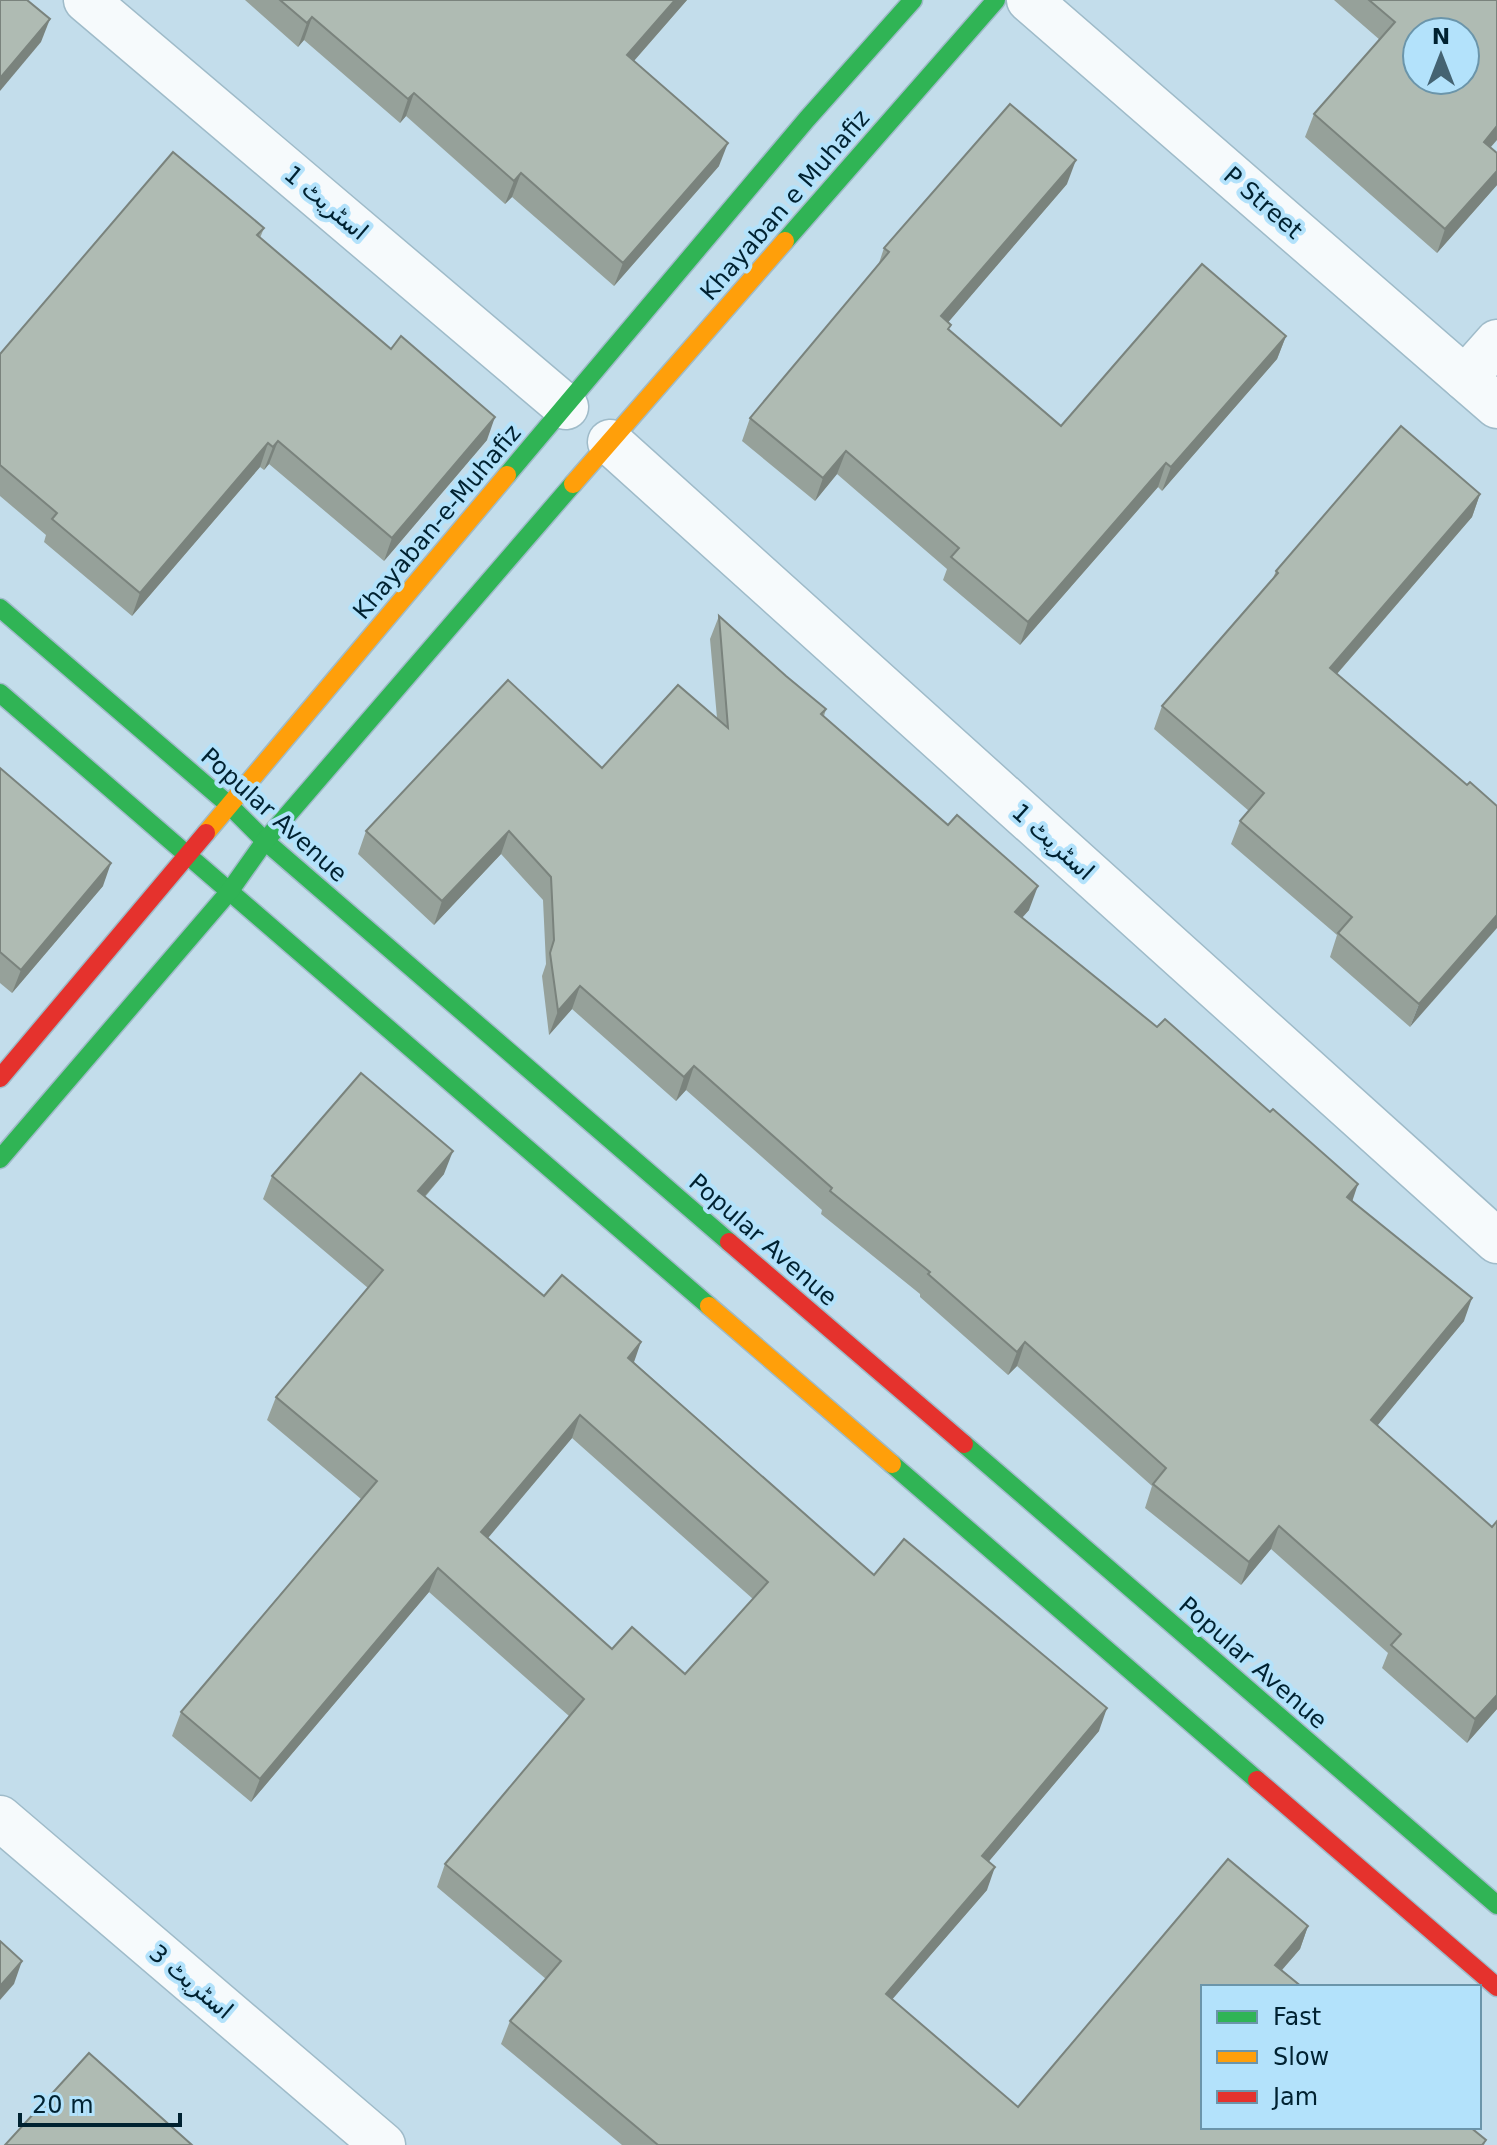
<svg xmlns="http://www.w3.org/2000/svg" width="1497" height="2145" viewBox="0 0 1497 2145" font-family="'DejaVu Sans',Cairo,sans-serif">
	<rect width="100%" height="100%" fill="#c3ddeb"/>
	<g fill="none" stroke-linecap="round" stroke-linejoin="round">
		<!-- street casing -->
		<g stroke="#9fbbc9" stroke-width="47">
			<g id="street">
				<path d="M86,0l480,407"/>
				<path d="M1029,0l468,406"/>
				<path d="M1465,378l32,-36"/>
				<path d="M610,442l887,799"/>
				<path d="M0,1818l383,327"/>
			</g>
		</g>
		<!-- fast casing -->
		<g stroke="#9fbbc9" stroke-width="21">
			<g id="fast">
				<path d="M785,241l211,-241"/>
				<path d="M507,475l300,-356 106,-119"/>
				<path d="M0,608l229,197 36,36 464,401"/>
				<path d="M0,693l709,613"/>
				<path d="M0,1159l229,-267 36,-51 308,-357"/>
				<path d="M964,1444l533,461"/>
				<path d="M892,1464l365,316"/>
			</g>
		</g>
		<!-- slow casing -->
		<g stroke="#9fbbc9" stroke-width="21">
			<g id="slow">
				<path d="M573,484l212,-243"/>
				<path d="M206,833l301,-358"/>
				<path d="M709,1306l183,158"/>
			</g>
		</g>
		<!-- jam casing -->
		<g stroke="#9fbbc9" stroke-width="21">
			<g id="jam">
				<path d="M0,1078l206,-245"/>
				<path d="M729,1242l235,202"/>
				<path d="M1257,1780l240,207"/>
			</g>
		</g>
		<!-- street -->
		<use href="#street" stroke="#f6fafc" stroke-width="44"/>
		<!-- fast -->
		<use href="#fast" stroke="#30b455" stroke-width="18"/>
		<!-- slow -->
		<use href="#slow" stroke="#ff9f0a" stroke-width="18"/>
		<!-- jam -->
		<use href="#jam" stroke="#e5322d" stroke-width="18"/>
	</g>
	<!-- wall -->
	<g fill="#96a19a" fill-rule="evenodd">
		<path d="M245,0h442l-53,61 85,105 -105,120 -102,-89 -7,7 -99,-88 -6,7 -96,-83 -6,7z"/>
		<path d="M1334,0h163l-7,148 7,5v32l-60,68 -132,-116 9,-23 66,-74z"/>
		<path d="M1067,184l-119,138 1,9 112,95 225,-90 -9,23 -115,132 -4,-4 -138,158 -77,-65 4,-11 -110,-95 -22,27 -73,-60 8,-23 128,-152 6,-18z"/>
		<path d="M264,228l-4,10 227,202 -103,121 -115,-97 -5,6 -4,-3 -128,149 -88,-74 2,-7 -46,-39v-142z"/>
		<path d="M1480,494l-8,23 -135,157 130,111 30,21 -87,221 -80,-70 7,-22 -106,-91 9,-23 9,-10 -95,-82 8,-23 111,-128 3,-7z"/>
		<path d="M719,616l67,60 40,33 -2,7 205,194 -7,8 330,283 112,120 -87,104 115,102 5,-6v188l-30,34 -85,-75 6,-15 -117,-104 -30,36 -96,-77 7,-22 -135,-120 -9,9 -88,-78v-3l-99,-80 1,-4 -136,-120 -10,11 -104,-92 -23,26 -7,-59 4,-12 -3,-64 -42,-46 -67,71 -76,-71 8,-23 236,-63 115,-50 -7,-79z"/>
		<path d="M0,768l103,118 -91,107 -12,-10z"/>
		<path d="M444,1174l-19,23 119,99 90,66 240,213 225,156 -111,131 -1,28 -95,109 126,108 290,-181 -8,23 -18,21 204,170 -2,5h-862l-121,-101 9,-23 36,-42 -109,-92 8,-23 124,-148 -140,-124 -178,210 -79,-66 9,-24 180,-213 -94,-79 9,-23 92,-109 -105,-89 9,-23zM572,1438l181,161 -68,75 -73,-25 -125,-111z"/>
	</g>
	<!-- shaded-wall -->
	<g fill="#7a837d">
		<path d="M675,0h12l-69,79 9,-24z"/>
		<path d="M312,17l-8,23 -6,7 9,-24z"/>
		<path d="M50,19l-9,23 -41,49v-13z"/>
		<path d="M414,93l-8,23 -6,7 8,-24z"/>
		<path d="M1497,126v14l-22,25 9,-23z"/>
		<path d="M728,143l-9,23 -105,120 9,-23z"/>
		<path d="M1076,160l-9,24 -134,156 8,-24z"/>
		<path d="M1497,171v14l-60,68 8,-24z"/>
		<path d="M521,173l-9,24 -7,7 9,-23z"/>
		<path d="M1286,336l-9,23 -115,132 9,-24z"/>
		<path d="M495,417l-8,23 -103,121 8,-23z"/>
		<path d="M278,441l-9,23 -5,6 9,-23z"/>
		<path d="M268,443l-8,24 -128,149 8,-23z"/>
		<path d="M846,451l-9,23 -22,27 8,-23z"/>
		<path d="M1166,463l-8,24 -138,158 8,-23z"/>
		<path d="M1480,494l-8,23 -150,174 8,-23z"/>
		<path d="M509,831l-8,23 -67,71 8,-24z"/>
		<path d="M111,863l-8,23 -91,107 9,-23z"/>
		<path d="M1038,886l-9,24 -23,25 9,-23z"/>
		<path d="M1497,915v13l-87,99 9,-23z"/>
		<path d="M580,986l-8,23 -23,26 9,-24z"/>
		<path d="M694,1066l-8,24 -10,11 8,-24z"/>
		<path d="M453,1151l-9,23 -35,40 9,-23z"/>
		<path d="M1358,1184l-8,24 -3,-11z"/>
		<path d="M1472,1298l-8,23 -101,122 8,-23z"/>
		<path d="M641,1342l-8,23 -5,-7z"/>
		<path d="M1025,1342l-8,24 -9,9 9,-23z"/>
		<path d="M580,1415l-8,23 -99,118 8,-24z"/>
		<path d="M1279,1526l-8,23 -30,36 8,-23z"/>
		<path d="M438,1568l-9,24 -178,210 9,-23z"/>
		<path d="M1497,1695v14l-30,34 8,-24z"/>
		<path d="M1107,1708l-8,23 -125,148 8,-23z"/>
		<path d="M995,1867l-8,23 -110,127 9,-23z"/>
		<path d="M1308,1926l-8,23 -33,38 8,-22z"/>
		<path d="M22,1961l-8,23 -14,16v-14z"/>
	</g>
	<!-- building -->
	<g fill="#afbbb3" stroke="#7a837d" stroke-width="2" fill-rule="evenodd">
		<path d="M0,0h27l23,19 -50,59z"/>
		<path d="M280,0h395l-48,55 101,88 -105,120 -102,-90 -7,8 -100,-88 -6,6 -96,-82 -5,6z"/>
		<path d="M1369,0h128v126l-13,16 13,11v18l-52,58 -131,-115 81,-92zM1417,32h48v48h-48z"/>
		<path d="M1010,104l66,56 -135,156 10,9 -3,4 113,97 141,-162 84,72 -115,131 -5,-4 -138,159 -77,-65 8,-9 -113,-97 -23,27 -73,-60 139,-166 -5,-4z"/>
		<path d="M173,152l91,76 -7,7 134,114 10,-13 94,81 -103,121 -114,-97 -5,6 -5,-4 -128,150 -88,-74 5,-6 -57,-48v-111z"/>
		<path d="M1401,426l79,68 -150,174 137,117 3,-3 27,24v109l-78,89 -81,-71 14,-16 -112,-96 24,-28 -102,-87 116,-133 -2,-2z"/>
		<path d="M719,616l67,60 40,33 -5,5 127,111 9,-10 81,71 -23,26 142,115 8,-8 105,93 3,-3 85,75 -11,13 125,101 -101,122 121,107 5,-6v174l-22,24 -84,-74 10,-11 -122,-108 -30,36 -96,-78 13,-16 -141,-126 -8,10 -89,-78 2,-2 -100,-81 2,-3 -138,-122 -10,11 -104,-91 -22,25 -8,-58 4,-13 -3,-63 -42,-46 -67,70 -76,-70 142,-151 94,88 76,-83 50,43z"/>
		<path d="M0,768l111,95 -90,107 -21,-18z"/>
		<path d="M361,1073l92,78 -35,40 126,105 18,-21 79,67 -13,16 246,217 30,-36 203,169 -125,148 13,11 -109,127 132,113 210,-248 80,67 -33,39 27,22h-99v140h267l16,13 -4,5h-824l-148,-124 51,-60 -116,-97 139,-165 -146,-131 -178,211 -79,-67 196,-231 -101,-84 107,-127 -111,-94zM580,1415l188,167 -83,92 -53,-47 -20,22 -131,-117z"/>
		<path d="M0,1941l22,20 -22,25z"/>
		<path d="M89,2053l103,92h-187z"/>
	</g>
	<g text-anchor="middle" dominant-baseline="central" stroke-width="8" stroke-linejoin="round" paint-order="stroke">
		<!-- street labels -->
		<g font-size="24" fill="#002231" stroke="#b3e2fb">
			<text transform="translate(326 203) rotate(40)">اسٹریٹ 1</text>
			<text transform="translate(1263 203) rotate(41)">P Street</text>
			<text transform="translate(785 205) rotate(-49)">Khayaban e Muhafiz</text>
			<text transform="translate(437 522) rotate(-50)">Khayaban-e-Muhafiz</text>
			<text transform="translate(274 815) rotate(42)">Popular Avenue</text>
			<text transform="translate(1053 842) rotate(42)">اسٹریٹ 1</text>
			<text transform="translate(763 1240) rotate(41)">Popular Avenue</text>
			<text transform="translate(1253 1663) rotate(41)">Popular Avenue</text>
			<text transform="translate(191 1982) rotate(40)">اسٹریٹ 3</text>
		</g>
	</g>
	<!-- legend -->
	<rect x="1201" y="1985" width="280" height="144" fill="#b3e2fb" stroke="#6b95aa" stroke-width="2"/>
	<rect x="1217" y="2011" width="40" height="12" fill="#30b455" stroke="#6b95aa" stroke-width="2"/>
	<text x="1273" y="2025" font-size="24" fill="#002231">Fast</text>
	<rect x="1217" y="2051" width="40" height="12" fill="#ff9f0a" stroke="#6b95aa" stroke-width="2"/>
	<text x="1273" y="2065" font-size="24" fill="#002231">Slow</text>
	<rect x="1217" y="2091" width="40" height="12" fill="#e5322d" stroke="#6b95aa" stroke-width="2"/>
	<text x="1273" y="2105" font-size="24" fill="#002231">Jam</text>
	<!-- north arrow -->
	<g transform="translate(1441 56)"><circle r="38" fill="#b3e2fb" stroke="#6b95aa" stroke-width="2"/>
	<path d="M0-6L14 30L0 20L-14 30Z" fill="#446372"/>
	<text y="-12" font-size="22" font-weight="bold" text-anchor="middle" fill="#002231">N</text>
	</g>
	<!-- scale -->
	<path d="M20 2113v12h160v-12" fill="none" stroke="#002231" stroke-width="4"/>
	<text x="32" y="2113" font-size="24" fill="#002231" stroke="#b3e2fb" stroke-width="6" paint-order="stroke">20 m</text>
</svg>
